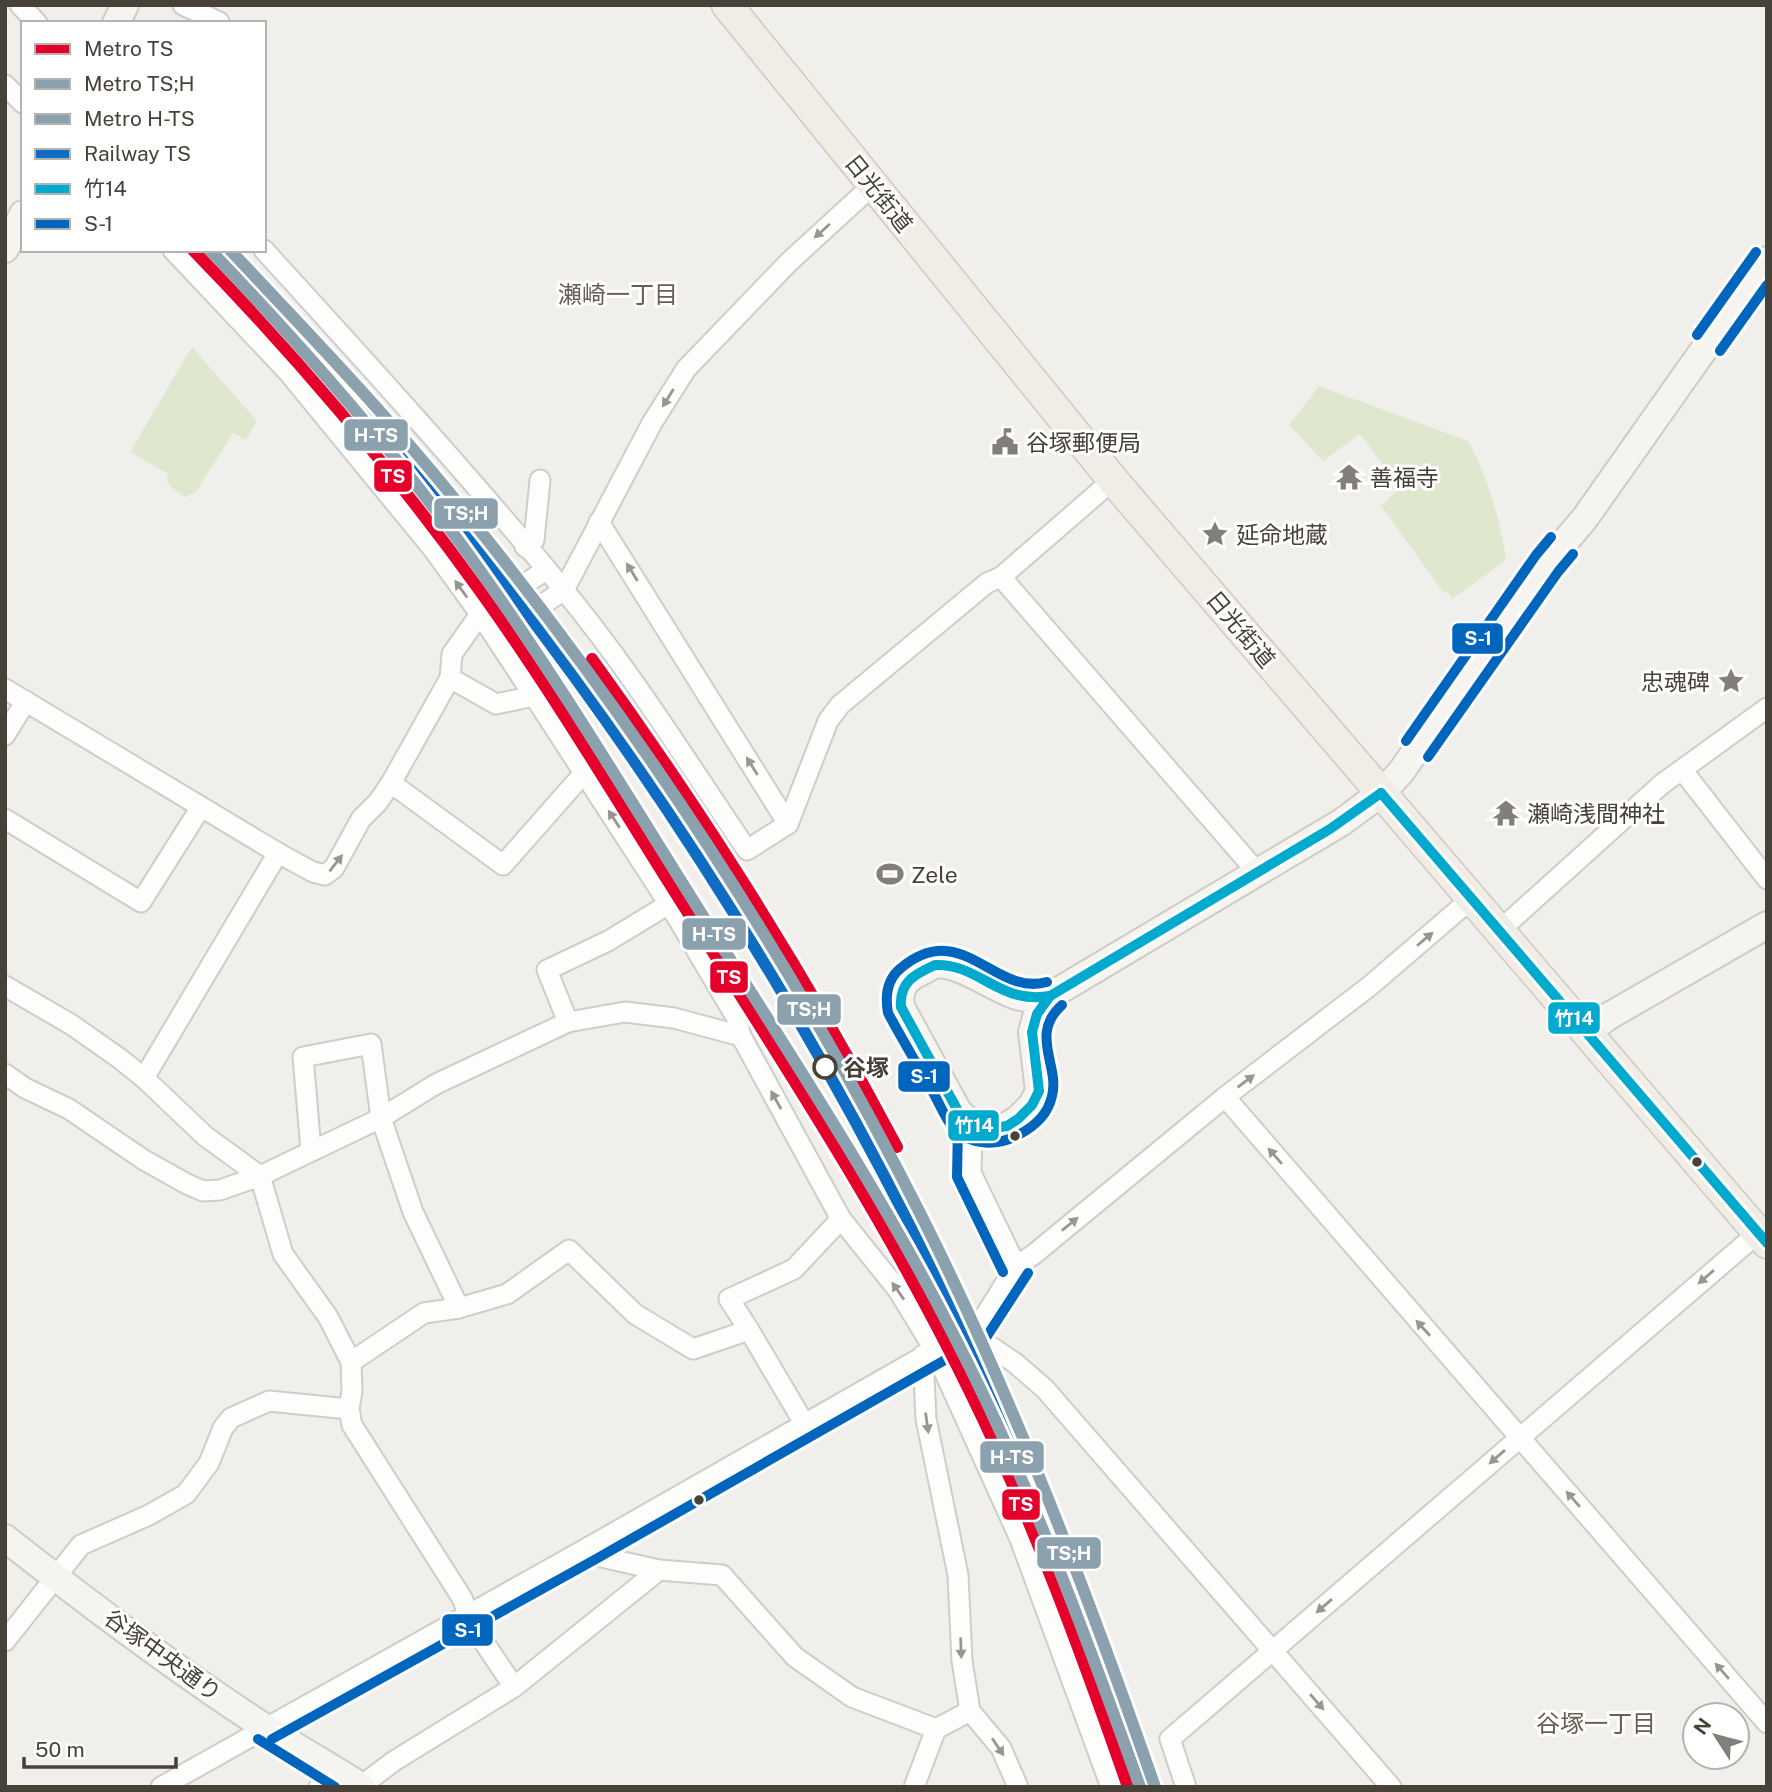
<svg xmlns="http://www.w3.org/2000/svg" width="1772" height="1792" viewBox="0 0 1772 1792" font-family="'Public Sans','Noto Sans JP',sans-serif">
	<rect width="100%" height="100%" fill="#f1efec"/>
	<!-- green -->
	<g fill="#dfe8cf">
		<path d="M192,347l65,74 -11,19 -13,-7 -37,59 -11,5 -13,-9 -5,-7 1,-7 -38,-22z"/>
		<path d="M1319,386l149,55c20,36 32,78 38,119l-54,39 -4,-7 -4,1 -63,-87 19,-18 -40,-54 -37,27 -34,-36z"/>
	</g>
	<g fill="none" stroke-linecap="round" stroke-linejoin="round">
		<!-- street casing -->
		<g stroke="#cfcdca" stroke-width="23">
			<g id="street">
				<path d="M20,5l17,18"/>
				<path d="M183,5l36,17"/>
				<path d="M5,85l18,18"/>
				<path d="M173,250l115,122 145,177 47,65 54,82 135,208 67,113 5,19 100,183 57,71 36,59 86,190 91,248"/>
				<path d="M264,250c102,112 203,223 299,339 68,82 124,173 184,261l41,-26 40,-103 12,-16 147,-122 14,-6 112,-97"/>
				<path d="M599,522l189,302"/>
				<path d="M525,547l9,-7 6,-60"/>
				<path d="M1001,577l256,295"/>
				<path d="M497,602l49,-32"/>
				<path d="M512,625l52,-35 88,-167 34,-54 103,-107 84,-77"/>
				<path d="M450,678l46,26 38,-8"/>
				<path d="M5,689l273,164 35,19 12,3 9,-7 27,-49 17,-17 13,-19 59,-105 2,-24 29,-41"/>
				<path d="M5,735l21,-34"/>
				<path d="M1683,771l84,108"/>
				<path d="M391,783l112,82 81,-92"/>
				<path d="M5,819l136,83 60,-95"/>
				<path d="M1499,931l163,-147 105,-76"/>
				<path d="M5,986l67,39 47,33 25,20 61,58 55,40 23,78 45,63 23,45 1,29 -3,18 3,16 110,173 11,28 41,61"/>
				<path d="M568,1022l-21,-52 61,-29 61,-37"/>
				<path d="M5,1074l20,14 44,21 75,51 43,24 16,7 17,-1 40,-14 121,-58 55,-34 132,-62 57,-10 49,6 67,18"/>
				<path d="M144,1078l134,-225"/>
				<path d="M1225,1097l542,626"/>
				<path d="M972,1125l-1,48 45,93"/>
				<path d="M311,1150l-8,-93 68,-13 10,74 32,94 46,96"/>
				<path d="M749,1330l-20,-31 65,-30 47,-50"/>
				<path d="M968,1331l47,32 30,26 346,398"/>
				<path d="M923,1355l3,64 32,156 4,86 8,50 31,37 17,39"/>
				<path d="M351,1362l73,-49 35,-5 48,-14 62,-44 66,64 58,35 56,-19 55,93"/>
				<path d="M589,1547l8,9 62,14 63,5 73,82 57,40 84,32 34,-18"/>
				<path d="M5,1641l76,-96 68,-30 37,-21 23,-31 14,-35 8,-10 38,-17 80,8"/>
				<path d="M361,1786l33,-25 120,-74 145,-117"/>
				<path d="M161,1787l428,-240 391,-223 36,-58 17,-11 192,-158 146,-112 100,-86"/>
				<path d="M319,1787l15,-18"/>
				<path d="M914,1787l22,-58"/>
				<path d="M1186,1787l-16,-48 588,-506"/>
			</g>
		</g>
		<!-- secondary casing -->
		<g stroke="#cfccc4" stroke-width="30">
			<g id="secondary">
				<path d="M116,23l9,-18"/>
				<path d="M5,249l18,-35"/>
				<path d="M1050,996l-13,18 -5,18 7,59 -7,14 -14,14 -11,7 -19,3 -16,-4 -14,-14 -57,-104c-2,-14 1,-25 14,-32 7,-3 14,-8 20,-10 22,-5 60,25 82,31 12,4 21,2 33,0l292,-174 39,-29 20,-21 16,-23 130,-186 38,-45 182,-258"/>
				<path d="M1587,1033l22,-17 158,-91"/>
				<path d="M5,1538c84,66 171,132 261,190 31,20 64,38 96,59"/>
			</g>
		</g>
		<!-- primary casing -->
		<g stroke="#d1cabc" stroke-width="33">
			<path id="primary" d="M727,5l386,475 654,763"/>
		</g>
		<!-- street -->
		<use href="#street" stroke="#fdfdfc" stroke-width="19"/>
		<!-- secondary -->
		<use href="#secondary" stroke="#f6f4f0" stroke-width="26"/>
		<!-- primary -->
		<use href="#primary" stroke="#f0ece6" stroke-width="30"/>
		<!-- bus-1 casing -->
		<g stroke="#fff" stroke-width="16">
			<g id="bus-1">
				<path d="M1381,793l386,450"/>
				<path d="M935,965c44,-2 64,40 115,31l-13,18 -5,18 7,59 -7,14 -14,14 -11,7 -19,3 -16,-4 -14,-14 -57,-104c-2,-25 14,-33 34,-42z"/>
				<path d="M1050,996l280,-167 51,-36"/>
			</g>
		</g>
		<!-- bus-2 casing -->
		<g stroke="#fff" stroke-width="16">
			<g id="bus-2">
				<path d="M1697,335l59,-83"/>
				<path d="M1720,351l47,-66"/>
				<path d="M1406,741l130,-186 15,-18"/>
				<path d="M1428,757l130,-185 15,-18"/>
				<path d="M1047,982c-53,15 -85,-65 -146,-14 -14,11 -16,28 -13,45 15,28 32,56 47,83 6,11 11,24 19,33 17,17 44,17 64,6 16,-8 30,-21 34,-39 8,-30 -23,-62 10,-91"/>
				<path d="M958,1125l-1,52 46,95"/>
				<path d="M258,1739l77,48"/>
				<path d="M272,1739l324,-180 391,-223 41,-63"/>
			</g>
		</g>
		<!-- bus-1 -->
		<use href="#bus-1" stroke="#00a9ce" stroke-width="10"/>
		<!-- bus-2 -->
		<use href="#bus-2" stroke="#0065bd" stroke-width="10"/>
		<!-- rail-1 casing -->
		<g stroke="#fff" stroke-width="18">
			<path id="rail-1" d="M220,260c78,83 157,166 230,255 179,220 332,459 461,712 92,179 162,369 229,560"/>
		</g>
		<!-- rail-1 -->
		<use href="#rail-1" stroke="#0f6cc3" stroke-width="12"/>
		<!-- metro-1 casing -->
		<g stroke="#fff" stroke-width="18">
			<g id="metro-1">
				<path d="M193,250c104,107 200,220 287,341 71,99 133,203 198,306 102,161 207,321 291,493 63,128 112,262 159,397"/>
				<path d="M592,659c113,156 215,318 305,488"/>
			</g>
		</g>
		<!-- metro-2 casing -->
		<g stroke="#fff" stroke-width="18">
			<path id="metro-2" d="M230,250c79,84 159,167 231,257 180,222 336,461 464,716 91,182 163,372 230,564"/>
		</g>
		<!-- metro-3 casing -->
		<g stroke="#fff" stroke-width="18">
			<path id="metro-3" d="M210,250c88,92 173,187 248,290 86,117 161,242 238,365 88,141 181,280 257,429 75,145 132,299 187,453"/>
		</g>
		<!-- metro-1 -->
		<use href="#metro-1" stroke="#e4002b" stroke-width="12"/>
		<!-- metro-2 -->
		<use href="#metro-2" stroke="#8ba2ae" stroke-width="12"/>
		<!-- metro-3 -->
		<use href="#metro-3" stroke="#8ba2ae" stroke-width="12"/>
	</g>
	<!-- one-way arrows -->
	<defs><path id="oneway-solid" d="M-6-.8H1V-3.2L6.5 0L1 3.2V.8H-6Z" transform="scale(1.75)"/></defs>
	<g fill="#989691">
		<use href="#oneway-solid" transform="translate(822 231) rotate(138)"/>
		<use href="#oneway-solid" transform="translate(668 398) rotate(122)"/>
		<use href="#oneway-solid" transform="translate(632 572) rotate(-122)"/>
		<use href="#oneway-solid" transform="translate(461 589) rotate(-126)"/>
		<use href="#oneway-solid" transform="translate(752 766) rotate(-122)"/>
		<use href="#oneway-solid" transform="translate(614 819) rotate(-123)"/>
		<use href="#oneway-solid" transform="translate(336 863) rotate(-52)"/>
		<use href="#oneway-solid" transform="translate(1425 939) rotate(-40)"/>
		<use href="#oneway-solid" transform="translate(1246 1081) rotate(-37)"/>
		<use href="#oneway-solid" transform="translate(776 1100) rotate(-119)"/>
		<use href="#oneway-solid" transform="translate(1275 1156) rotate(-131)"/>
		<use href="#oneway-solid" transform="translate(1070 1224) rotate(-39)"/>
		<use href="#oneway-solid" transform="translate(1706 1277) rotate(139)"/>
		<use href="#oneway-solid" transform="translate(898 1291) rotate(-125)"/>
		<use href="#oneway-solid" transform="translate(1423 1328) rotate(-132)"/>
		<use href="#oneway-solid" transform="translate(927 1423) rotate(82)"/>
		<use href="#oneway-solid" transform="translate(1497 1457) rotate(139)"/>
		<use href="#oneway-solid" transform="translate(1573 1499) rotate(-131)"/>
		<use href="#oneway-solid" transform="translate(1324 1606) rotate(139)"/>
		<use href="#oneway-solid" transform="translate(961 1648) rotate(88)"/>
		<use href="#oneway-solid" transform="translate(1722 1671) rotate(-131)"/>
		<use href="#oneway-solid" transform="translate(1317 1702) rotate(49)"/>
		<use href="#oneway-solid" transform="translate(998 1747) rotate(56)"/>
	</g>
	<!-- icons -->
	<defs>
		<g id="civic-bare" transform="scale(2.1)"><path d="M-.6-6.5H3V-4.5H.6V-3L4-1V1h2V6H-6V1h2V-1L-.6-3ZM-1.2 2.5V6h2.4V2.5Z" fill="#827e78" stroke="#fff" stroke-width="2.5" paint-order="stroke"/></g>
		<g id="temple-bare" transform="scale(2.1)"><path d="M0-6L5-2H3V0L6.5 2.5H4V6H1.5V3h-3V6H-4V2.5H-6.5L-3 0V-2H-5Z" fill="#827e78" stroke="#fff" stroke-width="2.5" paint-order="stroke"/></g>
		<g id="sight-bare" transform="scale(2.1)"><path d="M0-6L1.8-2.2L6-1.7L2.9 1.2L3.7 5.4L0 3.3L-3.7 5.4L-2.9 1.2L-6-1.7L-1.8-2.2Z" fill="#827e78" stroke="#fff" stroke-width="2.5" paint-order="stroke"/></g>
		<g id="stadium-bare" transform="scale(2.1)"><path d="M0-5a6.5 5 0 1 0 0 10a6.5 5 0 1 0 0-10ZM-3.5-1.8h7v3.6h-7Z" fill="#827e78" stroke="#fff" stroke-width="2.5" paint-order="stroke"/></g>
	</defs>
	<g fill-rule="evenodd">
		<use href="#civic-bare" x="1005" y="442"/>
		<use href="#temple-bare" x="1349" y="477"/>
		<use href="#sight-bare" x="1215" y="534"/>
		<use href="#sight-bare" x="1731" y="681"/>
		<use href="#temple-bare" x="1506" y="813"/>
		<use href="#stadium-bare" x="890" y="874"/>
	</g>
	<!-- markers -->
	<circle fill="#fff" stroke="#464139" stroke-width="3.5" cx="825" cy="1067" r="11"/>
	<g fill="#464139" stroke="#fff" stroke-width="2.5">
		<circle cx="1015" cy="1136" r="6"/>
		<circle cx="1697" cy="1162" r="6"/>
		<circle cx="699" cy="1500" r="6"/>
	</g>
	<g text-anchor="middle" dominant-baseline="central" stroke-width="6" stroke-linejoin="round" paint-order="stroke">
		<!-- street labels -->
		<g font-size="23" fill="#464139" stroke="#fff">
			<text transform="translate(879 193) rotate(51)">日光街道</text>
			<text transform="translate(1241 629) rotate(50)">日光街道</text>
			<text transform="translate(163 1655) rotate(36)">谷塚中央通り</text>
		</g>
		<!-- poi labels -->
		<g font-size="23" fill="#464139" stroke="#fff" text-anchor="start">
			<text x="1026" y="442">谷塚郵便局</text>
			<text x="1370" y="477">善福寺</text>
			<text x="1236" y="534">延命地蔵</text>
			<text x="1710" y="681" text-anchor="end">忠魂碑</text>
			<text x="1527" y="813">瀬崎浅間神社</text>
			<text x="911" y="874">Zele</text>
		</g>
		<!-- stop labels -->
		<g font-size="23" font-weight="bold" fill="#464139" stroke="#fff" text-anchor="start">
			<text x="843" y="1067">谷塚</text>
		</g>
		<!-- neighbourhood labels -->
		<g font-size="24" fill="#685e52" stroke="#fff">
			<text x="618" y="294">瀬崎一丁目</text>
			<text x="1596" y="1723">谷塚一丁目</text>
		</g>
	</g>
	<g stroke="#fff" stroke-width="2.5">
		<rect x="343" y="418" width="66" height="34" rx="7" fill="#8ba2ae"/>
		<rect x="373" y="459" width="40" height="34" rx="7" fill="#e4002b"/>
		<rect x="433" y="497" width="66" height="33" rx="7" fill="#8ba2ae"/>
		<rect x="1451" y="622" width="53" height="33" rx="7" fill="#0065bd"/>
		<rect x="681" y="917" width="66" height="34" rx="7" fill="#8ba2ae"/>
		<rect x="709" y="960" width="40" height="34" rx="7" fill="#e4002b"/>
		<rect x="776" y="993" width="66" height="33" rx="7" fill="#8ba2ae"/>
		<rect x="1547" y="1001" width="54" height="34" rx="7" fill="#00a9ce"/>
		<rect x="897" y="1060" width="54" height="33" rx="7" fill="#0065bd"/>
		<rect x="947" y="1109" width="53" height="33" rx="7" fill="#00a9ce"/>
		<rect x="979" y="1440" width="66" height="34" rx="7" fill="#8ba2ae"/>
		<rect x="1001" y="1488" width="40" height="33" rx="7" fill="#e4002b"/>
		<rect x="1036" y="1536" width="66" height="34" rx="7" fill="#8ba2ae"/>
		<rect x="441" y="1613" width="53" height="34" rx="7" fill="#0065bd"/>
	</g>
	<g font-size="19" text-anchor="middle" font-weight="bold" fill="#fff">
		<text x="376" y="442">H-TS</text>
		<text x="393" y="483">TS</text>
		<text x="466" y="520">TS;H</text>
		<text x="1478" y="645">S-1</text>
		<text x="714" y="941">H-TS</text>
		<text x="729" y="984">TS</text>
		<text x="809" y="1016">TS;H</text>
		<text x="1574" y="1025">竹14</text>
		<text x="924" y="1083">S-1</text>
		<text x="974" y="1132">竹14</text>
		<text x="1012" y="1464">H-TS</text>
		<text x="1021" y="1511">TS</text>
		<text x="1069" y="1560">TS;H</text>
		<text x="468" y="1637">S-1</text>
	</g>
	<!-- border -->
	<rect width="1772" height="1792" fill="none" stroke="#464139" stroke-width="14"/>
	<!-- legend -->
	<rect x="21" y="21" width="245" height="231" fill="#ffffff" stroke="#b5b3b0" stroke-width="2"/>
	<rect x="35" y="44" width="35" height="10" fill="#e4002b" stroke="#b5b3b0" stroke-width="2"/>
	<text x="84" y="56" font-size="21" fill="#464139">Metro TS</text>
	<rect x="35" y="79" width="35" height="10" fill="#8ba2ae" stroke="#b5b3b0" stroke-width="2"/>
	<text x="84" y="91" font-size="21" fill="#464139">Metro TS;H</text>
	<rect x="35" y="114" width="35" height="10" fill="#8ba2ae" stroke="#b5b3b0" stroke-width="2"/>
	<text x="84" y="126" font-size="21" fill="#464139">Metro H-TS</text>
	<rect x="35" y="149" width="35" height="10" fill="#0f6cc3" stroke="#b5b3b0" stroke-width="2"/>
	<text x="84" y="161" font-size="21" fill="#464139">Railway TS</text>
	<rect x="35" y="184" width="35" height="10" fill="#00a9ce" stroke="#b5b3b0" stroke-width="2"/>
	<text x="84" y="196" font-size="21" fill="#464139">竹14</text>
	<rect x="35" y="219" width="35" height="10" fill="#0065bd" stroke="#b5b3b0" stroke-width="2"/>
	<text x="84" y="231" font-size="21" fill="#464139">S-1</text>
	<!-- north arrow -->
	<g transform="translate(1716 1736) rotate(306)"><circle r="33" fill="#ffffff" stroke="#b5b3b0" stroke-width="2"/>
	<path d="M0-5L12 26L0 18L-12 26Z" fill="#827e78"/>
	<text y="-10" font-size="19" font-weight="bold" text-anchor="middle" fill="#464139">N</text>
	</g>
	<!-- scale -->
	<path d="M24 1757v10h152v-10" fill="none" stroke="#464139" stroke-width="3.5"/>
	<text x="35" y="1757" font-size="21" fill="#464139" stroke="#ffffff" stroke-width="5" paint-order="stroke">50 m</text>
</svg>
